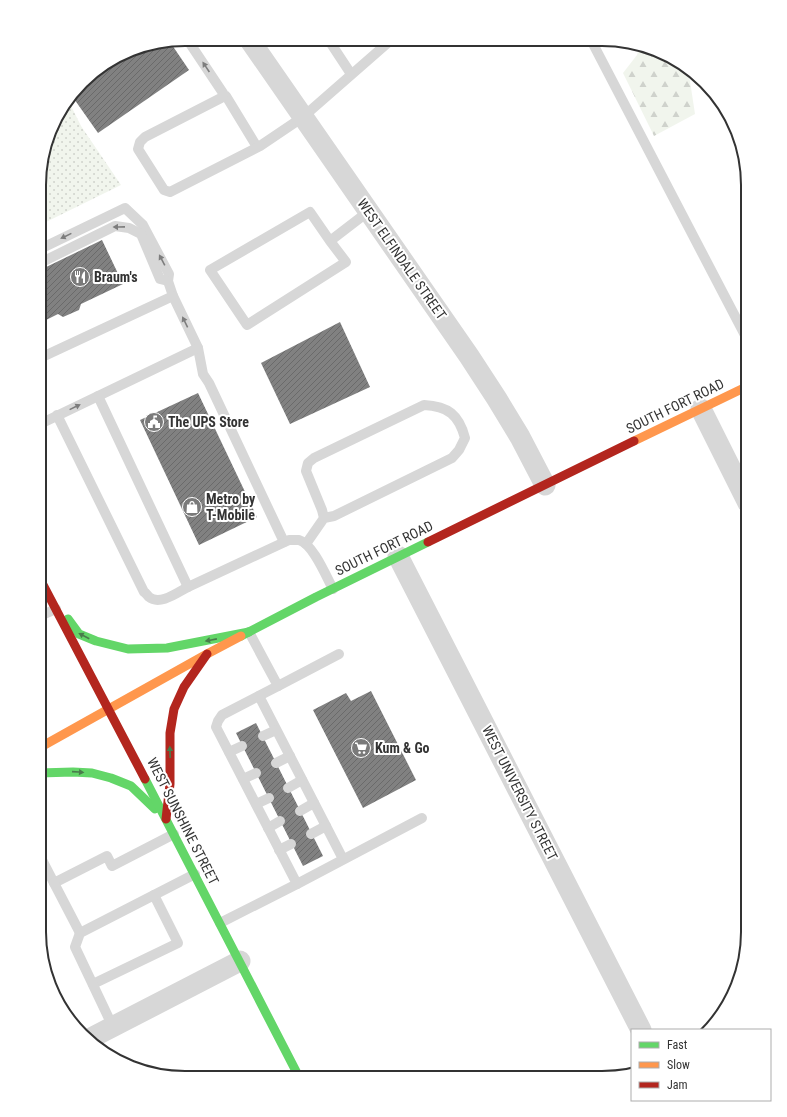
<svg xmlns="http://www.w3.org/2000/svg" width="787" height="1117" viewBox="0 0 787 1117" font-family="'Roboto Condensed',sans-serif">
	<defs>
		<pattern id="grass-dots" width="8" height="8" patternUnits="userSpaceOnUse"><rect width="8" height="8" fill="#f1f5ed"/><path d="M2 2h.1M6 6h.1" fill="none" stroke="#cfd2cc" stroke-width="1.8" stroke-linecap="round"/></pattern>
		<pattern id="forest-firs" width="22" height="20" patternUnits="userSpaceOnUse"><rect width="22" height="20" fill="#f1f5ed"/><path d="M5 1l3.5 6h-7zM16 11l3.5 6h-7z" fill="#cfd2cc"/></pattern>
		<pattern id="building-hatch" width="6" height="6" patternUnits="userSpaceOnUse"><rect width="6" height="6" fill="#818181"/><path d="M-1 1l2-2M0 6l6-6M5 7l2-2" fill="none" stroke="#6a6a6a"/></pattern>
	</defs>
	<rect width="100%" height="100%" fill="#fff"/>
	<!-- grass -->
	<path fill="url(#grass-dots)" d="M65,104h5l11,22 40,59 -81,40v-59l18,-54z"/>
	<!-- forest -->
	<path fill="url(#forest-firs)" d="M639,48l49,20 7,46 -41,22 -31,-63 14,-18z"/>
	<!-- building -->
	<g fill="url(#building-hatch)">
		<path d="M170,42l19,28 -91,63 -26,-37 17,-21 49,-28z"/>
		<path d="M102,240l21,44 -42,20 -2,6 -16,7 -5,-3 -18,9v-53z"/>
		<path d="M340,322l30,65 -80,37 -29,-61z"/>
		<path d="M198,393l59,124 -58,28 -59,-125z"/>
		<path d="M371,691l45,89 -53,28 -50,-98 33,-17 5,8z"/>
		<path d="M256,723l67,133 -20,10 -67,-133z"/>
	</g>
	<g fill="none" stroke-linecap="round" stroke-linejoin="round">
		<!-- lane -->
		<g stroke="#d7d7d7" stroke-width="10">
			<path d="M187,39l36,54v3h3l31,51"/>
			<path d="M328,39l23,35"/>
			<path d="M591,40l157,301"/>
			<path d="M223,96l-2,2 -76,39 -5,5 -2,7 26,41 6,2 90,-46 43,-29 88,-77"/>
			<path d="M330,241l16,21 -99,63 -37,-55 100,-58 20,29 39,-30"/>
			<path d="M40,249l85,-41 18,17 26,49 -1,7 5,15 25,52 5,26 6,9 75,159"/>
			<path d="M40,263l75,-37 14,2 12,6 19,45 8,2"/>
			<path d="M40,358l133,-62"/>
			<path d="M98,396l90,191 101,-47c3,0 7,0 10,0 14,4 27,36 34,49"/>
			<path d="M57,415l87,177c2,1 3,3 5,5 11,9 29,-5 39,-10"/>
			<path d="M40,424l158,-76"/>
			<path d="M306,544l18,-26 -2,-8 -16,-39 2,-8 6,-5 110,-53c24,1 35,10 41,33l-6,12 -7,8 -118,58 -10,2"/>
			<path d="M40,616l16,-7"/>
			<path d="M278,686l61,-32"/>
			<path d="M259,696l84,163"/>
			<path d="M263,736l13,-6"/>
			<path d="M229,752l13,-6"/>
			<path d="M276,763l14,-7"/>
			<path d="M243,779l13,-6"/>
			<path d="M288,788l14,-8"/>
			<path d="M256,804l13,-6"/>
			<path d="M300,811l14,-8"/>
			<path d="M268,828l12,-7"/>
			<path d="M311,834l15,-8"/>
			<path d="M279,850l12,-6"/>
			<path d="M39,854l15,29 53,-27 5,10 62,-32"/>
			<path d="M54,883l26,50"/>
			<path d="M297,884l125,-66"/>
			<path d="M220,923l77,-39 -81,-157 2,-6 4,-6 56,-29 -29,-54"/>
			<path d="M93,984l85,-41 -24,-48"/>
			<path d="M113,1027l-38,-80 5,-14 115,-59"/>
		</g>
		<!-- street -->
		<g stroke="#d7d7d7" stroke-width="21">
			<path d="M249,39l220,317 28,43 23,38 25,48"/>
			<path d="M701,409l47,94"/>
			<path d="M398,556l243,474"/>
			<path d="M89,1039l151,-78"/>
		</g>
		<!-- fast -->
		<g stroke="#63d668" stroke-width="9">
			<path d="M68,619l11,15 17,7 32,8 39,-1 82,-16"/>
			<path d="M241,636l75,-39 112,-55"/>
			<path d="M39,773l34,-1 19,1 19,5 20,8 24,23"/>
			<path d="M145,779l154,298"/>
		</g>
		<!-- slow -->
		<g stroke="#ff974d" stroke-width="9">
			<path d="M634,441l114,-55"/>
			<path d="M39,748l168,-94 34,-18"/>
		</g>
		<!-- jam -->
		<g stroke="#b3261e" stroke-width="9">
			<path d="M428,542l206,-101"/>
			<path d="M40,579l105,200"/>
			<path d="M166,819l4,-35v-51l4,-24 10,-22 23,-33"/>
		</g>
	</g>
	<!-- one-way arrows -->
	<defs><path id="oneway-solid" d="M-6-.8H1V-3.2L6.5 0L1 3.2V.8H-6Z"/></defs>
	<g fill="#7d7d7d">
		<use href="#oneway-solid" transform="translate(206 67) rotate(-124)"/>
		<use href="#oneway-solid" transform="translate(119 227) rotate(179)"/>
		<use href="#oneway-solid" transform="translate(66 236) rotate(154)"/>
		<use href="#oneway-solid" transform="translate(162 260) rotate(-118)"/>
		<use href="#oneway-solid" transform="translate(185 322) rotate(-116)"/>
		<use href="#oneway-solid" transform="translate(75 407) rotate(-26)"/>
	</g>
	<g fill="#497c4b">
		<use href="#oneway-solid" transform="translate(84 636) rotate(-152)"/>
		<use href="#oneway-solid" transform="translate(211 640) rotate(169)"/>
		<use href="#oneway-solid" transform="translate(170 752) rotate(-92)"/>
		<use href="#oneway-solid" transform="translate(78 772) rotate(4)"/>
	</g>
	<!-- icons -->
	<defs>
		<g id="restaurant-disc" transform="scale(1)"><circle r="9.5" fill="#7a7a7a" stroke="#fff"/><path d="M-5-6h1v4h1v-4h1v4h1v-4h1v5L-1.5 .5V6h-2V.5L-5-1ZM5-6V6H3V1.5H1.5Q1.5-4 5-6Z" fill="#fff"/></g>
		<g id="civic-disc" transform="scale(1)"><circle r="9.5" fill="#7a7a7a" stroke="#fff"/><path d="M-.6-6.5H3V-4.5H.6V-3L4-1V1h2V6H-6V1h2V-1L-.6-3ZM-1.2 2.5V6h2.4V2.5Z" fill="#fff"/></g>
		<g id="shop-disc" transform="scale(1)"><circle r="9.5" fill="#7a7a7a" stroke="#fff"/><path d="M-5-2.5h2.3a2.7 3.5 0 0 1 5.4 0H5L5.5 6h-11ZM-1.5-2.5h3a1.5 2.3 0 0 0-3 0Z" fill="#fff"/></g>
		<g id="supermarket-disc" transform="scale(1)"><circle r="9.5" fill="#7a7a7a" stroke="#fff"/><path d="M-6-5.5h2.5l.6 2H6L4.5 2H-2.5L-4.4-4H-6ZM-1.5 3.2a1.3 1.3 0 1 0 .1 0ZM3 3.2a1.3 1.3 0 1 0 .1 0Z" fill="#fff"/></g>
	</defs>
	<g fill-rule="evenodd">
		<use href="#restaurant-disc" x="80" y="277"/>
		<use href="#civic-disc" x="154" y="422"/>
		<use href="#shop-disc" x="192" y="507"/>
		<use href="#supermarket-disc" x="361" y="748"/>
	</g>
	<g text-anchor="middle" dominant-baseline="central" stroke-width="4" stroke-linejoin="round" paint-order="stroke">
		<!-- street labels -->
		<g font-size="14" fill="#333" stroke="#fff">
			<text transform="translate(402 259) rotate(55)">WEST ELFINDALE STREET</text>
			<text transform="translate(675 406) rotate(-26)">SOUTH FORT ROAD</text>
			<text transform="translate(384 548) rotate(-26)">SOUTH FORT ROAD</text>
			<text transform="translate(520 793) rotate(63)">WEST UNIVERSITY STREET</text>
			<text transform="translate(183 821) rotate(63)">WEST SUNSHINE STREET</text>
		</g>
		<!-- poi labels -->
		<g font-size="14" font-weight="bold" fill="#333" stroke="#fff" text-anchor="start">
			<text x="94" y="277">Braum's</text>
			<text x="168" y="422">The UPS Store</text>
			<text x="206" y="499">Metro by<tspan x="206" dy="16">T-Mobile</tspan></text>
			<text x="375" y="748">Kum &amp; Go</text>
		</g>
	</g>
	<!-- crop -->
	<path d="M0 0H787V1117H0ZM185 46H602A139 139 0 0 1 741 185V932A139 139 0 0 1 602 1071H185A139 139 0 0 1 46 932V185A139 139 0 0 1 185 46Z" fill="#fff" fill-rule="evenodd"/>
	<path fill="none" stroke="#333" stroke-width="2" d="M185 46H602A139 139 0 0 1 741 185V932A139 139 0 0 1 602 1071H185A139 139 0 0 1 46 932V185A139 139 0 0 1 185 46Z"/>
	<!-- legend -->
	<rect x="631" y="1029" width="140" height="72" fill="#ffffff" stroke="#adadad"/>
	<rect x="639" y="1042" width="20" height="6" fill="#63d668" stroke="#adadad"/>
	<text x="667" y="1049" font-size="12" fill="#333333">Fast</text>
	<rect x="639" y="1062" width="20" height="6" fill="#ff974d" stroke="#adadad"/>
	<text x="667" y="1069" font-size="12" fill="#333333">Slow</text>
	<rect x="639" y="1082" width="20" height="6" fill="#b3261e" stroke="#adadad"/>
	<text x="667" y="1089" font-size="12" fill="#333333">Jam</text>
</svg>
